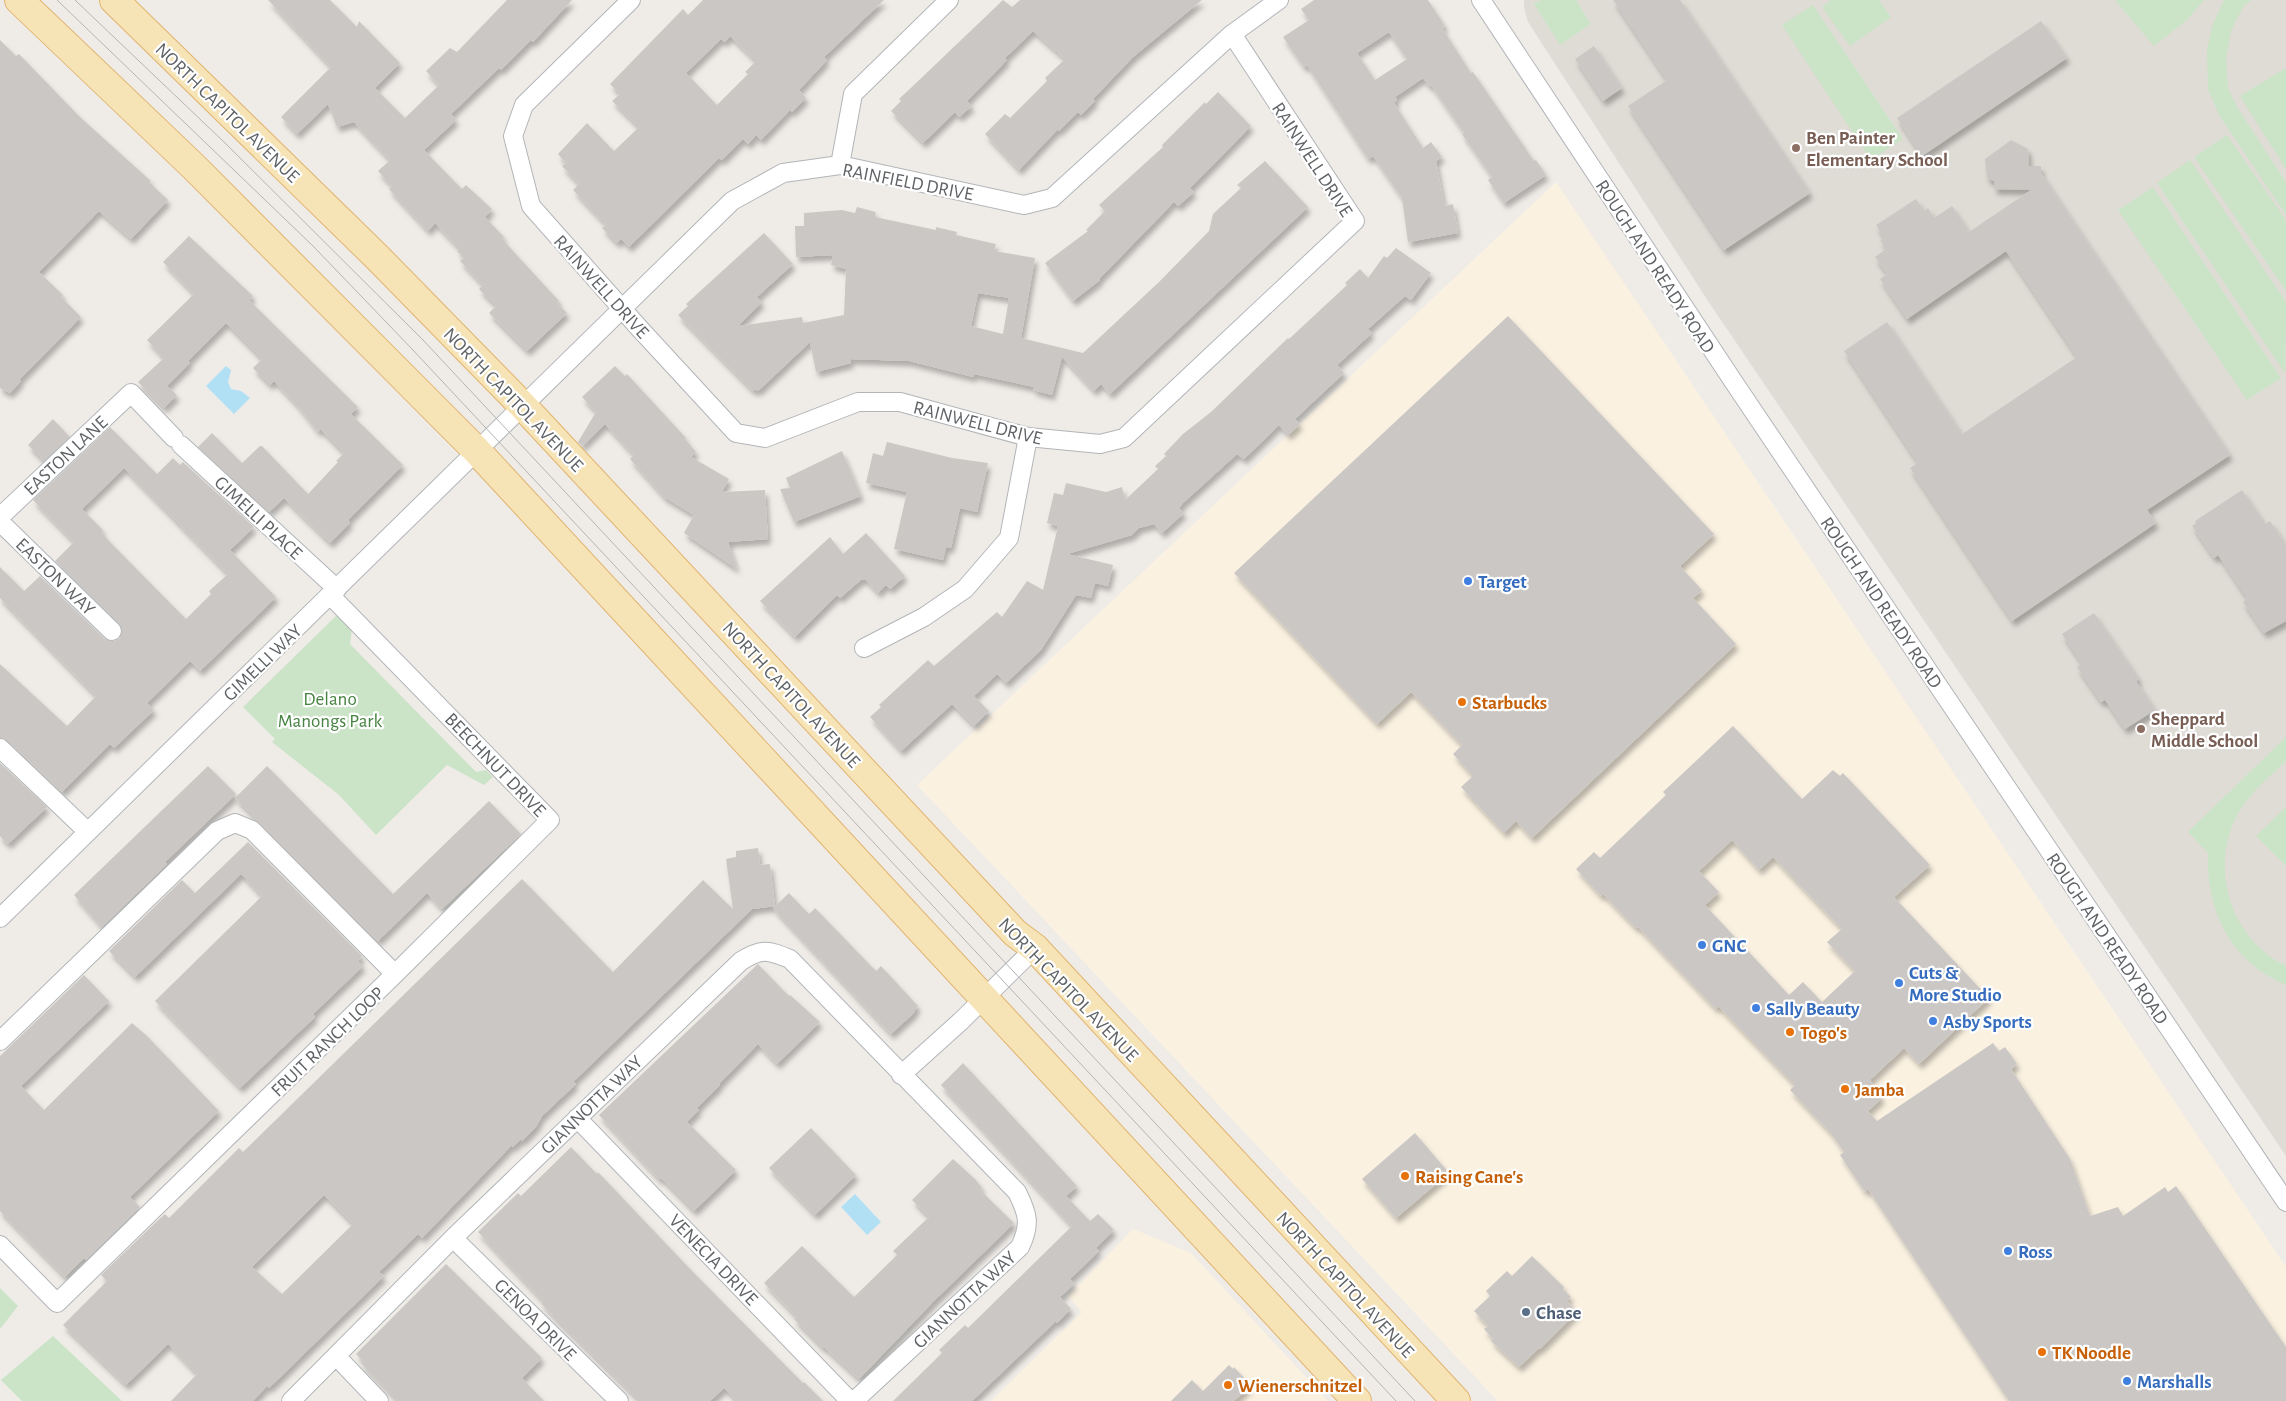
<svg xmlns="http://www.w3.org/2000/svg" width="2286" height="1401" viewBox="0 0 2286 1401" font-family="'Alegreya Sans',sans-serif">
<defs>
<filter id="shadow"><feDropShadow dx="3" dy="5.5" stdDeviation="2.5" flood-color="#0004"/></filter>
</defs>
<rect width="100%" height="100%" fill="#efece8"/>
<path fill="#faf1e1" d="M 1556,182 L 2286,1267 L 2286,1401 L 1498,1401 L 917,785 Z
M 1133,1229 L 1191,1253 L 1328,1401 L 991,1401 L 1082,1312 L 1068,1296 Z"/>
<path fill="#dfdcd6" d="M 1524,0 L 2286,0 L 2286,1156 L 1708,301 L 1528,22 L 1524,8 Z"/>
<path fill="#cbe3c7" d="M 1541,0 L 1576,0 L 1591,24 L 1560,45 L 1534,4 Z
M 1831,0 L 1879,0 L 1891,17 L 1850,46 L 1822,7 Z
M 2115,0 L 2204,0 L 2187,20 L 2154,46 Z
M 2224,0 L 2251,0 L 2243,7 L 2231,31 L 2226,60 L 2228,88 L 2237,107 L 2286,182 L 2286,215 L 2219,115 L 2208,89 L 2207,50 L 2212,26 Z
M 1813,5 L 1903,139 L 1871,160 L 1782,25 Z
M 2286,68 L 2286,169 L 2240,96 Z
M 2227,135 L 2286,220 L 2286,291 L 2194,157 Z
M 2190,160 L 2286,302 L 2285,373 L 2157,183 Z
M 2153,187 L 2281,378 L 2247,400 L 2118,210 Z
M 338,614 L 352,629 L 350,644 L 476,772 L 486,770 L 493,777 L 484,785 L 447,765 L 376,835 L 339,795 L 272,742 L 275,739 L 243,707 Z
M 2286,737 L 2286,761 C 2267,779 2245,797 2234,822 C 2210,875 2234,941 2286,966 L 2286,985 C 2230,961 2206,911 2208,853 L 2188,832 Z
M 2286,807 L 2286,866 L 2256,836 Z
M 0,1288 L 18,1306 L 0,1329 Z
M 53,1336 L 122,1401 L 22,1401 L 1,1380 Z"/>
<path fill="#b1e0f5" d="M 226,366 L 231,370 L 228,382 L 231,389 L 241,391 L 250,398 L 234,414 L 206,386 Z
M 855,1194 L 881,1222 L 867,1235 L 841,1207 Z"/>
<path fill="#cbc7c4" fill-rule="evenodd" filter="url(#shadow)" d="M 268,0 L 330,0 L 357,27 L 359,21 L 400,63 L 375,88 L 405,118 L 439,85 L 426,71 L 450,48 L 457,52 L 507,0 L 572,0 L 533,42 L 531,40 L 501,70 L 499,68 L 451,114 L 456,120 L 424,150 L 462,189 L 466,185 L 492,209 L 485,217 L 504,237 L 502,239 L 559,301 L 557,303 L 567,313 L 527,351 L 489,313 L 496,306 L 479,289 L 483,285 L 460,261 L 464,258 L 457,251 L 460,249 L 435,223 L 428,231 L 389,189 L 392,186 L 378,171 L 390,160 L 354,122 L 337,127 L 328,104 L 297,134 L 281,117 L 331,67 Z
M 703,0 L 884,0 L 824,57 L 827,60 L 799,90 L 806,98 L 792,112 L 790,110 L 761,140 L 756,135 L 748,144 L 743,139 L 722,160 L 719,158 L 629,247 L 621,239 L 617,243 L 602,228 L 606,225 L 573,190 L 579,184 L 562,166 L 566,163 L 558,154 L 587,123 L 614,151 L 639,127 L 612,101 L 620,94 L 610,84 L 683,9 L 688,15 ZM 730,36 L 756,61 L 745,72 L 748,74 L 717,105 L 686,73 L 721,39 L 725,42 Z
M 1003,0 L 1012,7 L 1020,0 L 1202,0 L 1133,57 L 1093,99 L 1095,101 L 1081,115 L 1078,112 L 1059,131 L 1058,129 L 1019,170 L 985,134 L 1005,114 L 1010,118 L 1047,81 L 1045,78 L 1065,59 L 1033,31 L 1005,58 L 1007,60 L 967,101 L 972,106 L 959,117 L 955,112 L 923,143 L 891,111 L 901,101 L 899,99 L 915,84 Z
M 1314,0 L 1428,0 L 1445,26 L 1442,28 L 1471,73 L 1473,72 L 1534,161 L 1536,160 L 1546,175 L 1504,203 L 1488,180 L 1492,177 L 1462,134 L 1464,133 L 1431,85 L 1429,86 L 1423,78 L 1395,97 L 1397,100 L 1394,103 L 1423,148 L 1431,142 L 1442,157 L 1436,161 L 1443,199 L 1445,206 L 1453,204 L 1458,233 L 1408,242 L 1402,198 L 1373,156 L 1368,159 L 1307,65 L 1304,67 L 1283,37 L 1309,20 L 1301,9 ZM 1389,32 L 1407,59 L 1375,80 L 1357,53 Z
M 1613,0 L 1680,0 L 1810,193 L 1724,250 L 1628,106 L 1667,80 Z
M 2041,21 L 2067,58 L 1922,156 L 1897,118 Z
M 0,40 L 16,56 L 19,54 L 80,117 L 151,181 L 149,182 L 168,200 L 131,239 L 99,211 L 39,272 L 63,295 L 61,297 L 81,317 L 19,380 L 21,381 L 10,393 L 0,388 Z
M 1594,46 L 1622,88 L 1603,101 L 1575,59 Z
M 1218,92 L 1251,126 L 1190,188 L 1194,192 L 1178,206 L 1174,202 L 1099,279 L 1100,280 L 1073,301 L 1045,263 L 1088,231 L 1086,230 L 1105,211 L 1099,205 L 1163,147 L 1162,145 L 1205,102 L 1206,104 Z
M 2011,140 L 2028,149 L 2029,166 L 2041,166 L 2041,173 L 2230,455 L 2147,510 L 2156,523 L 2012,621 L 1910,468 L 1918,463 L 1844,351 L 1887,322 L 1962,434 L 2077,357 L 2006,251 L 1907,319 L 1880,279 L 1887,274 L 1875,257 L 1886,249 L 1880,240 L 1884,238 L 1876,225 L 1916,199 L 1924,211 L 1928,208 L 1934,218 L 1952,206 L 1969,232 L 2031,190 L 1994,189 L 1994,181 L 1987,178 L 1985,159 Z
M 1265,161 L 1308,207 L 1110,394 L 1101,384 L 1094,391 L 1062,357 L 1052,395 L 1033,390 L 1034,387 L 974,374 L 973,377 L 909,361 L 850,359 L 851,363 L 816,372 L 810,342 L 758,391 L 755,389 L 753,391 L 678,315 L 688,306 L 686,304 L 764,233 L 793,264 L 757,297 L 762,302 L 738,326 L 802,317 L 803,323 L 844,315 L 846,269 L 831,265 L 833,255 L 796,257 L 795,226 L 804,226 L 804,213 L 842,210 L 855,213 L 857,207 L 876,212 L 875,217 L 936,230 L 936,227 L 957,232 L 956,235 L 996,244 L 994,251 L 1035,258 L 1021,338 L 1083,353 L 1159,282 L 1209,231 L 1213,214 L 1241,188 L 1237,185 ZM 978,293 L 1009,298 L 1003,334 L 971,326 Z
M 189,236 L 253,296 L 249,300 L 358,407 L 351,414 L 403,465 L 348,520 L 350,523 L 330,543 L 284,498 L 269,512 L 198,447 L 212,433 L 242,463 L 260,446 L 262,446 L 308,494 L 338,462 L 336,461 L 344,453 L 320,429 L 318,432 L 297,405 L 274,381 L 270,385 L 253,368 L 262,359 L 226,323 L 188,361 L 190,363 L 167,386 L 177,395 L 164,408 L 138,382 L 164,358 L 147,340 L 194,294 L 163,262 Z
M 1396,248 L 1431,273 L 1411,300 L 1405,296 L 1368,329 L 1372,333 L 1337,365 L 1344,373 L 1295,419 L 1300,424 L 1288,435 L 1279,425 L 1244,459 L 1237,454 L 1183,503 L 1179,508 L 1184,513 L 1162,533 L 1154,524 L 1139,528 L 1132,535 L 1067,554 L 1113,565 L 1108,586 L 1095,583 L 1091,598 L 1076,595 L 1041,650 L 1006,683 L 997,674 L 974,696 L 989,711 L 974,726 L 952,704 L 901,751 L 870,717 L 881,707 L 879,705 L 928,660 L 934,666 L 997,612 L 1002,617 L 1027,581 L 1043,590 L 1058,526 L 1047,523 L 1054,493 L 1063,495 L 1066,483 L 1106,492 L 1122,487 L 1125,500 L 1158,469 L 1155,466 L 1166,456 L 1164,454 L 1183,434 L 1211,412 L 1288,338 L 1289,339 L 1347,285 L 1345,283 L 1360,269 L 1368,278 L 1384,256 L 1387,258 Z
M 1508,316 L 1714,534 L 1680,566 L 1702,590 L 1693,598 L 1736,644 L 1532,838 L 1516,821 L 1504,833 L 1461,787 L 1473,776 L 1453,754 L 1462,745 L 1411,692 L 1377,724 L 1234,573 Z
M 615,366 L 625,376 L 627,374 L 686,438 L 685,439 L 696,452 L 691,457 L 729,479 L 722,492 L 765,490 L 768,539 L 728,542 L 737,569 L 684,533 L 694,515 L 664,497 L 630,459 L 634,455 L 605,424 L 582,446 L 578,442 L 596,412 L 582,397 Z
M 53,419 L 70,437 L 44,461 L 28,445 Z
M 110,427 L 157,474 L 173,458 L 180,465 L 183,462 L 254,527 L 230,550 L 276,597 L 200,671 L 190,661 L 147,703 L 154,710 L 114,748 L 110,744 L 62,792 L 7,740 L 0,738 L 0,664 L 67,726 L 96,696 L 0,598 L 0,567 L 24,591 L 40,576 L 105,639 L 114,641 L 120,638 L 122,629 L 119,623 L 55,561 L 74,542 L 33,500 ZM 124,468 L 228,574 L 209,591 L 211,594 L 186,619 L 110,542 L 101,532 L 103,530 L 82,509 Z
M 887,442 L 952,458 L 988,463 L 977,512 L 960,508 L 951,548 L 946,547 L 943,560 L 894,549 L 907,492 L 866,483 L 873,453 L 883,456 Z
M 842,451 L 861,496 L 794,522 L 780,489 L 790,488 L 786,478 Z
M 2242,490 L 2265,524 L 2270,521 L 2286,545 L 2286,621 L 2264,633 L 2243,602 L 2247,598 L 2218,555 L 2214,558 L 2192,526 L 2196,523 L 2195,521 Z
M 866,533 L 905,576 L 890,589 L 886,585 L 878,593 L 865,579 L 863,580 L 862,579 L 840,598 L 837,595 L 795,637 L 760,601 L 830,537 L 843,554 Z
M 2094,613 L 2139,679 L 2136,681 L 2155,710 L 2125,729 L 2105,700 L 2101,702 L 2077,667 L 2082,664 L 2062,634 Z
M 1733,726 L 1802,799 L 1833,770 L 1840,776 L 1843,773 L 1930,865 L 1894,897 L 1989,998 L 1919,1064 L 1904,1048 L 1870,1080 L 1882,1098 L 1868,1111 L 1877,1121 L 1993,1043 L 1999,1051 L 2005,1047 L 2017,1064 L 2011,1069 L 2070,1159 L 2090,1216 L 2118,1207 L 2123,1216 L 2165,1187 L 2168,1192 L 2176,1186 L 2286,1347 L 2286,1401 L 2009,1401 L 1868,1189 L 1865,1192 L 1840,1155 L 1844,1152 L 1830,1132 L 1790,1090 L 1795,1085 L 1718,1006 L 1716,1009 L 1638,927 L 1636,928 L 1603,894 L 1601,896 L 1576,869 L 1594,852 L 1600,858 L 1666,795 L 1663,792 ZM 1732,840 L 1759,870 L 1773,857 L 1842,929 L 1827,942 L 1855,971 L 1822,1002 L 1803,982 L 1789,995 L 1705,905 L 1719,892 L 1699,871 Z
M 0,763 L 47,807 L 8,844 L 0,836 Z
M 208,766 L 236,794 L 165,862 L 167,864 L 102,927 L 74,895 Z
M 267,766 L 393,894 L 489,801 L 521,834 L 442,909 L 427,893 L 378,941 L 235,798 Z
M 248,842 L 362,956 L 358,961 L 363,966 L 313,1014 L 315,1017 L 240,1088 L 155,1001 L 262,896 L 241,874 L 135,977 L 109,951 L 182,880 L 195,893 Z
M 758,848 L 760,865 L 770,864 L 775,906 L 789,893 L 809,914 L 815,908 L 876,971 L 881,966 L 918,1006 L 914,1011 L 915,1012 L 891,1034 L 773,908 L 775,906 L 752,909 L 573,1082 L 576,1084 L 542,1116 L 536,1127 L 522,1141 L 521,1139 L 513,1147 L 512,1145 L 422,1238 L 418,1234 L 379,1272 L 384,1276 L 269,1388 L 267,1386 L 253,1401 L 171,1401 L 197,1374 L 168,1344 L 126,1385 L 63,1325 L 107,1281 L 101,1275 L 155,1223 L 165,1214 L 169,1218 L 239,1148 L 243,1152 L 522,879 L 613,972 L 703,880 L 733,909 L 726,859 L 736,857 L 736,851 ZM 324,1195 L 353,1224 L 282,1294 L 252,1267 Z
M 758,964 L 789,996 L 790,995 L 820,1022 L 777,1064 L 758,1044 L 719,1084 L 720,1085 L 697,1108 L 699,1110 L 687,1122 L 736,1170 L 694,1211 L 661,1178 L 659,1179 L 599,1115 Z
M 84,975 L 109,1001 L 21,1086 L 44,1110 L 132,1023 L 147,1036 L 219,1111 L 130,1197 L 140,1207 L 86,1260 L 84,1258 L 65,1277 L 0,1211 L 0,1056 Z
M 963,1063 L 1077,1186 L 1066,1196 L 1090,1221 L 1098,1214 L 1114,1230 L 1096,1248 L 1099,1251 L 1070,1279 L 1074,1284 L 1060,1297 L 1071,1309 L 1057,1323 L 1056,1321 L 972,1401 L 893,1401 L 942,1353 L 939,1350 L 965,1325 L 968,1328 L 1072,1226 L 941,1085 Z
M 811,1128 L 856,1175 L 815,1215 L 769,1168 Z
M 1415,1133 L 1449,1173 L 1396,1218 L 1362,1179 Z
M 571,1147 L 597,1174 L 598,1172 L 692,1271 L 803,1383 L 804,1382 L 823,1401 L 737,1401 L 724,1388 L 710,1401 L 640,1401 L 559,1322 L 541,1303 L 543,1301 L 478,1232 L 518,1193 L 521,1196 Z
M 953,1159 L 976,1180 L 982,1188 L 980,1190 L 1014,1223 L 934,1301 L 859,1379 L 824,1347 L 823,1348 L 794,1319 L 797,1317 L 764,1283 L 802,1246 L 854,1297 L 897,1255 L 893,1251 L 929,1217 L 912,1200 Z
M 1532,1256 L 1564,1287 L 1563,1289 L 1571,1297 L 1567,1301 L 1577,1312 L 1540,1349 L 1539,1348 L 1519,1367 L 1491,1341 L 1493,1339 L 1484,1329 L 1488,1326 L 1474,1311 L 1490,1296 L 1486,1291 L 1507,1271 L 1512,1276 Z
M 446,1264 L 542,1358 L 522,1378 L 544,1401 L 398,1401 L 361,1363 L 363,1361 L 356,1354 Z
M 1229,1365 L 1233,1369 L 1234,1367 L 1247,1381 L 1245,1383 L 1249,1387 L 1234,1401 L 1171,1401 L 1192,1380 L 1203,1391 Z"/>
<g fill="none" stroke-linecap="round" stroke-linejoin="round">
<defs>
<path id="minor" d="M 631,0 L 524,105 L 513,136 L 531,206 L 640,329 L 736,433 L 765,438 L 858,402 L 900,402 L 1028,437 L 1100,444 L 1124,438 L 1355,221 L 1232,34
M 1481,0 L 1733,381 L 2286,1202
M 840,165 L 853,94 L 949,0
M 181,445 L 337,589
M 0,517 L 131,393 L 174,438
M 0,522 L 112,631
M 864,648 L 924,617 L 965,589 L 1009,538 L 1028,437
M 0,748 L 88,832
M 0,918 L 732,201 L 783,173 L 840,165 L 1024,205 L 1052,198 L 1232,34 L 1279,0
M 0,1041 L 217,831 L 235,823 L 252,830 L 395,974
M 901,1075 L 961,1021 L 1035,948
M 577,1118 L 850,1401
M 453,1238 L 619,1401
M 0,1245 L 57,1303 L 395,974 L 550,820 L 330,595
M 336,1356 L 379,1401
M 291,1401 L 453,1238 L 741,961 C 762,948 768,950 790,959 L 1017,1192 C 1028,1214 1031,1224 1020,1247 L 854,1401"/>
<path id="primary" d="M 19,0 L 194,167 L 476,450 L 1357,1401
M 114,0 L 377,257 L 522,405 L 1015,933 L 1035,948 L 1456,1401"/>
</defs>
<use href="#minor" stroke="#b2b5b8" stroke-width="20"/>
<use href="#primary" stroke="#e1b36e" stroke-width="30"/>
<use href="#minor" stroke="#fff" stroke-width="18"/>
<use href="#primary" stroke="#f6e4b6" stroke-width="28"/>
<path stroke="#b3b4b4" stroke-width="1" d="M 57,0 L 313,246 L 412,349 L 1396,1401
M 75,0 L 224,142 L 423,340 L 1415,1401"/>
</g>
<g fill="#8d6e63" stroke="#fff" stroke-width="2">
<circle cx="1796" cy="148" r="5"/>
<circle cx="2141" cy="729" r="5"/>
</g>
<g fill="#3f7fe0" stroke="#fff" stroke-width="2">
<circle cx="1468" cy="581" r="5"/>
<circle cx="1702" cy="945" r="5"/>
<circle cx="1899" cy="983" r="5"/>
<circle cx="1756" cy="1008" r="5"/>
<circle cx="1933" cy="1021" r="5"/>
<circle cx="2008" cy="1251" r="5"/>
<circle cx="2127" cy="1381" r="5"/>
</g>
<g fill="#e8710a" stroke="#fff" stroke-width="2">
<circle cx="1462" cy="702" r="5"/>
<circle cx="1790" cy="1032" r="5"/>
<circle cx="1845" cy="1089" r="5"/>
<circle cx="1405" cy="1176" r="5"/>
<circle cx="2042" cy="1352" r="5"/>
<circle cx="1228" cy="1385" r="5"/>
</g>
<circle fill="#5c6f8a" stroke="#fff" stroke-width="2" cx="1526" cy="1312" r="5"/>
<g text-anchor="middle" stroke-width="4.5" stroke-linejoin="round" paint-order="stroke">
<g font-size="19" fill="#5f6366" stroke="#fff">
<text transform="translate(228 112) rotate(44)" y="7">NORTH CAPITOL AVENUE</text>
<text transform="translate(1313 159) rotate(57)" y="7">RAINWELL DRIVE</text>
<text transform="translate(908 181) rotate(11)" y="7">RAINFIELD DRIVE</text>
<text transform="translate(1656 266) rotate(57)" y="7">ROUGH AND READY ROAD</text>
<text transform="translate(602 286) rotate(48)" y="7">RAINWELL DRIVE</text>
<text transform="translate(514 399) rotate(46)" y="7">NORTH CAPITOL AVENUE</text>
<text transform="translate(978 422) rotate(14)" y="7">RAINWELL DRIVE</text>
<text transform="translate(65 455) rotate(-43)" y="7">EASTON LANE</text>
<text transform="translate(259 517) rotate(43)" y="7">GIMELLI PLACE</text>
<text transform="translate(56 576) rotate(44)" y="7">EASTON WAY</text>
<text transform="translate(1882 602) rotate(56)" y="7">ROUGH AND READY ROAD</text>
<text transform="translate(262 662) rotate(-44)" y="7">GIMELLI WAY</text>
<text transform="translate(792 694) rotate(47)" y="7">NORTH CAPITOL AVENUE</text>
<text transform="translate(496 764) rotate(46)" y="7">BEECHNUT DRIVE</text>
<text transform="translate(2108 938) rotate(56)" y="7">ROUGH AND READY ROAD</text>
<text transform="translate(1069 989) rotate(46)" y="7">NORTH CAPITOL AVENUE</text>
<text transform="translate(327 1041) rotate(-44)" y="7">FRUIT RANCH LOOP</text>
<text transform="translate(591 1104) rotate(-44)" y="7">GIANNOTTA WAY</text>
<text transform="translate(714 1259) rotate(46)" y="7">VENECIA DRIVE</text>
<text transform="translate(1346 1284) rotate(47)" y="7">NORTH CAPITOL AVENUE</text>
<text transform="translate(964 1299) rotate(-43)" y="7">GIANNOTTA WAY</text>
<text transform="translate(536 1319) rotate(45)" y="7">GENOA DRIVE</text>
</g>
<g font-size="19" font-weight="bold" fill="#785e54" stroke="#fff" text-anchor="start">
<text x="1806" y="144">Ben Painter<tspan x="1806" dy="22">Elementary School</tspan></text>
<text x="2151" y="725">Sheppard<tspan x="2151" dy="22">Middle School</tspan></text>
</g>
<g font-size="19" font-weight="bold" fill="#366cbe" stroke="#fff" text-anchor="start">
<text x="1478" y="588">Target</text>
<text x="1712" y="952">GNC</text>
<text x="1909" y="979">Cuts &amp;<tspan x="1909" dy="22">More Studio</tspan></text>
<text x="1766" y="1015">Sally Beauty</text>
<text x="1943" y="1028">Asby Sports</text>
<text x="2018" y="1258">Ross</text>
<text x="2137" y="1388">Marshalls</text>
</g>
<g font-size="19" fill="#468341" stroke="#fff">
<text x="330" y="705">Delano<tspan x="330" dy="22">Manongs Park</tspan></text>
</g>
<g font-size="19" font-weight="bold" fill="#c56008" stroke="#fff" text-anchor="start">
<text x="1472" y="709">Starbucks</text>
<text x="1800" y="1039">Togo's</text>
<text x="1855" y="1096">Jamba</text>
<text x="1415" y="1183">Raising Cane's</text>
<text x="2052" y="1359">TK Noodle</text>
<text x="1238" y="1392">Wienerschnitzel</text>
</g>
<g font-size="19" font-weight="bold" fill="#4e5e75" stroke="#fff" text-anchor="start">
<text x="1536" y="1319">Chase</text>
</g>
</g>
</svg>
